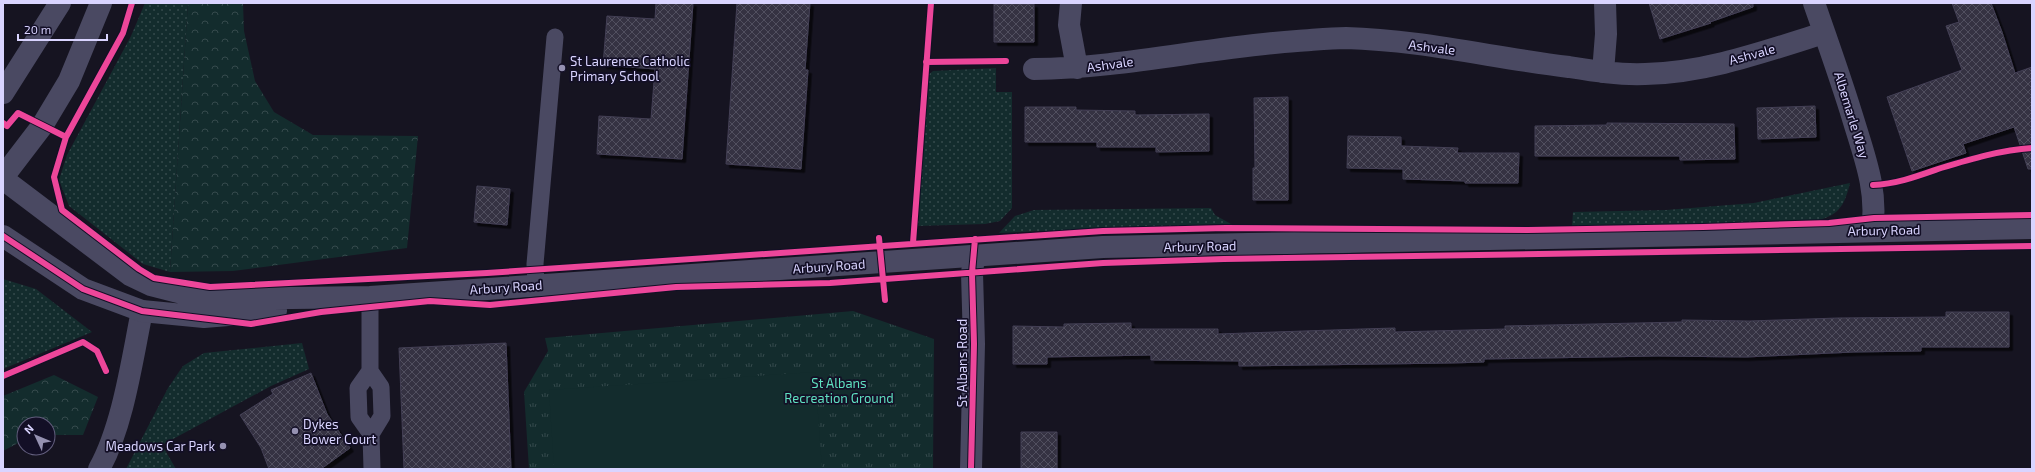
<svg xmlns="http://www.w3.org/2000/svg" width="2035" height="472" viewBox="0 0 2035 472" font-family="'Exo 2',sans-serif">
<defs>
<pattern id="grass-dots" width="8" height="8" patternUnits="userSpaceOnUse"><rect width="8" height="8" fill="#132c2d"/><path d="M2 2h.1M6 6h.1" fill="none" stroke="#354a4c" stroke-width="1.8" stroke-linecap="round"/></pattern>
<pattern id="forest-crowns" width="20" height="18" patternUnits="userSpaceOnUse"><rect width="20" height="18" fill="#132c2d"/><path d="M2 6a3 3 0 1 1 6 0M12 15a3 3 0 1 1 6 0" fill="none" stroke="#354a4c"/></pattern>
<pattern id="park-tufts" width="24" height="20" patternUnits="userSpaceOnUse"><rect width="24" height="20" fill="#132c2d"/><path d="M3 7l-1-3M5 7V3M7 7l1-3M15 17l-1-3M17 17v-4M19 17l1-3" fill="none" stroke="#354a4c"/></pattern>
<pattern id="building-cross-hatch" width="8" height="8" patternUnits="userSpaceOnUse"><rect width="8" height="8" fill="#343243"/><path d="M0 0l8 8M0 8l8-8" fill="none" stroke="#514f5f"/></pattern>
<filter id="shadow"><feDropShadow dx="3.5" dy="3.5" stdDeviation="0" flood-color="#0009"/></filter>
</defs>
<rect width="100%" height="100%" fill="#161421"/>
<path fill="url(#grass-dots)" d="M 145,3 L 188,3 L 170,272 L 143,264 L 69,206 L 59,180 L 67,155 L 131,36 Z
M 996,68 L 996,92 L 1012,92 L 1012,208 L 1000,221 L 985,224 L 917,226 L 928,75 L 933,71 Z
M 1850,183 C 1843,212 1836,216 1808,223 L 1572,226 L 1573,212 L 1666,210 L 1754,203 Z
M 1211,208 L 1215,215 L 1231,224 L 999,233 L 1015,216 L 1034,210 Z
M 3,279 L 36,289 L 92,332 L 3,369 Z
M 302,343 L 309,369 L 271,386 L 162,445 L 176,469 L 126,469 L 168,388 L 183,366 L 204,353 Z"/>
<path fill="url(#forest-crowns)" d="M 188,3 L 243,3 L 244,31 L 255,81 L 274,112 L 313,135 L 418,136 L 407,248 L 233,271 L 170,272 Z
M 54,375 L 98,397 L 83,435 L 48,435 L 48,424 L 24,424 L 24,440 L 3,451 L 3,396 Z"/>
<path fill="url(#park-tufts)" d="M 853,311 L 934,339 L 933,469 L 529,469 L 524,392 L 548,351 L 545,338 Z"/>
<path fill="#132c2d" d="M 815,372 L 822,469 L 554,469 L 549,390 Z"/>
<path fill="url(#building-cross-hatch)" stroke="#433f54" filter="url(#shadow)" d="M 656,3 L 693,3 L 682,159 L 597,154 L 599,116 L 651,119 L 655,69 L 603,65 L 607,16 L 655,19 Z
M 737,3 L 810,3 L 805,70 L 808,70 L 801,169 L 726,164 Z
M 1649,3 L 1753,3 L 1753,7 L 1710,22 L 1711,23 L 1660,39 Z
M 1952,3 L 1991,3 L 2002,32 L 2015,73 L 2032,67 L 2032,169 L 2028,169 L 2014,127 L 1963,144 L 1966,153 L 1912,171 L 1887,97 L 1962,70 L 1946,26 L 1959,22 Z
M 994,4 L 1034,4 L 1034,42 L 994,42 Z
M 1288,97 L 1288,200 L 1253,200 L 1253,168 L 1255,168 L 1254,98 Z
M 1815,106 L 1816,137 L 1758,139 L 1757,108 Z
M 1025,107 L 1076,107 L 1076,110 L 1135,111 L 1135,115 L 1209,114 L 1209,151 L 1156,152 L 1156,147 L 1097,147 L 1097,142 L 1025,142 Z
M 1607,123 L 1734,124 L 1735,159 L 1680,160 L 1680,156 L 1535,156 L 1535,126 L 1607,125 Z
M 1348,136 L 1401,137 L 1401,146 L 1458,148 L 1457,153 L 1519,153 L 1518,183 L 1465,183 L 1465,181 L 1403,179 L 1403,169 L 1347,168 Z
M 477,186 L 510,189 L 507,225 L 474,222 Z
M 1946,312 L 2009,312 L 2009,347 L 1921,347 L 1921,351 L 1854,352 L 1746,357 L 1658,356 L 1484,359 L 1484,362 L 1451,363 L 1239,366 L 1239,361 L 1151,360 L 1151,355 L 1047,357 L 1047,364 L 1013,364 L 1013,326 L 1064,327 L 1064,324 L 1131,323 L 1131,329 L 1218,329 L 1218,334 L 1361,329 L 1395,328 L 1395,332 L 1505,329 L 1505,326 L 1682,322 L 1682,320 L 1749,321 L 1838,318 L 1946,317 Z
M 506,343 L 511,469 L 404,469 L 399,348 Z
M 311,373 L 327,414 L 350,448 L 321,469 L 269,469 L 261,448 L 240,415 L 273,394 L 271,390 Z
M 1021,432 L 1057,432 L 1057,469 L 1021,469 Z"/>
<g fill="none" stroke-linecap="round" stroke-linejoin="round">
<path stroke="#4a4962" stroke-width="17" d="M 536,285 L 535,264 L 555,37
M 370,297 L 370,371 L 358,388 L 359,417 L 371,434
M 370,371 L 381,387 L 382,416 L 371,434 L 372,469"/>
<path stroke="#4a4962" stroke-width="22" d="M 1071,3 L 1069,25 L 1077,68
M 1814,3 C 1828,43 1842,82 1854,122 C 1865,158 1878,192 1872,230
M 1034,69 C 1122,68 1209,47 1297,41 C 1313,40 1330,38 1346,38 C 1421,40 1494,58 1569,67 C 1594,71 1619,75 1645,74 C 1706,73 1766,51 1824,33
M 1603,72 L 1606,34 L 1605,3
M 99,469 C 123,426 132,360 142,311
M 971,469 L 974,344 L 972,273 L 974,257"/>
<path stroke="#4a4962" stroke-width="22" d="M 3,93 L 60,3
M 3,177 L 42,126 L 69,81 L 101,3
M 3,179 L 130,275 L 151,285 L 206,299 L 370,297 L 1103,247 L 2032,228
M 3,236 L 83,289 L 142,311 L 204,317 L 276,311"/>
<defs>
<path id="cycleway" d="M 132,3 L 123,33 L 66,137 L 54,177 L 62,210 L 139,269 L 154,278 L 210,287 L 487,273 L 1103,231 L 1226,228 L 1528,230 L 1703,227 L 1829,223 L 1874,218 L 2032,215
M 926,62 L 1006,61
M 3,123 L 7,126 L 18,113 L 66,137
M 1873,185 C 1897,184 1918,176 1941,168 C 1971,159 2001,150 2032,148
M 3,236 L 83,289 L 142,311 L 251,324 L 321,312 L 430,301 L 490,305 L 676,287 L 830,283 L 1103,263 L 1224,259 L 2032,246
M 879,238 L 885,300
M 913,243 L 931,3
M 3,376 L 83,342 L 97,351 L 106,371
M 971,469 L 974,344 L 972,273 L 975,239"/>
</defs>
<use href="#cycleway" stroke="#130f26" stroke-width="8"/>
<use href="#cycleway" stroke="#ed469a" stroke-width="6"/>
</g>
<g fill="#9591b1" stroke="#130f26" stroke-width="1.5">
<circle cx="562" cy="68" r="4"/>
<circle cx="295" cy="431" r="4"/>
<circle cx="223" cy="446" r="4"/>
</g>
<g text-anchor="middle" stroke-width="3.5" stroke-linejoin="round" paint-order="stroke">
<g font-size="13" fill="#d9d4ff" stroke="#130f26">
<text transform="translate(1432 47) rotate(7)" y="5">Ashvale</text>
<text transform="translate(1752 54) rotate(-15)" y="5">Ashvale</text>
<text transform="translate(1110 64) rotate(-8)" y="5">Ashvale</text>
<text transform="translate(1852 115) rotate(73)" y="5">Albemarle Way</text>
<text transform="translate(1884 230) rotate(-1)" y="5">Arbury Road</text>
<text transform="translate(1200 246) rotate(-1)" y="5">Arbury Road</text>
<text transform="translate(829 266) rotate(-4)" y="5">Arbury Road</text>
<text transform="translate(506 287) rotate(-4)" y="5">Arbury Road</text>
<text transform="translate(962 363) rotate(-90)" y="5">St Albans Road</text>
</g>
<g font-size="13" fill="#d9d4ff" stroke="#130f26" text-anchor="start">
<text x="570" y="66">St Laurence Catholic<tspan x="570" dy="15">Primary School</tspan></text>
<text x="303" y="429">Dykes<tspan x="303" dy="15">Bower Court</tspan></text>
<text x="215" y="451" text-anchor="end">Meadows Car Park</text>
</g>
<g font-size="13" fill="#5fe0c0" stroke="#130f26">
<text x="839" y="388">St Albans<tspan x="839" dy="15">Recreation Ground</tspan></text>
</g>
</g>
<rect width="2035" height="472" fill="none" stroke="#d9d4ff" stroke-width="8"/>
<g transform="translate(36 436) rotate(314)"><circle r="19" fill="#130f26" stroke="#625e7d"/>
<path d="M0-3L7 15L0 10L-7 15Z" fill="#9591b1"/>
<text y="-6" font-size="11" font-weight="bold" text-anchor="middle" fill="#d9d4ff">N</text>
</g>
<path d="M18 34v6h89v-6" fill="none" stroke="#d9d4ff" stroke-width="2"/>
<text x="24" y="34" font-size="12" fill="#d9d4ff" stroke="#130f26" stroke-width="3" paint-order="stroke">20 m</text>
</svg>
